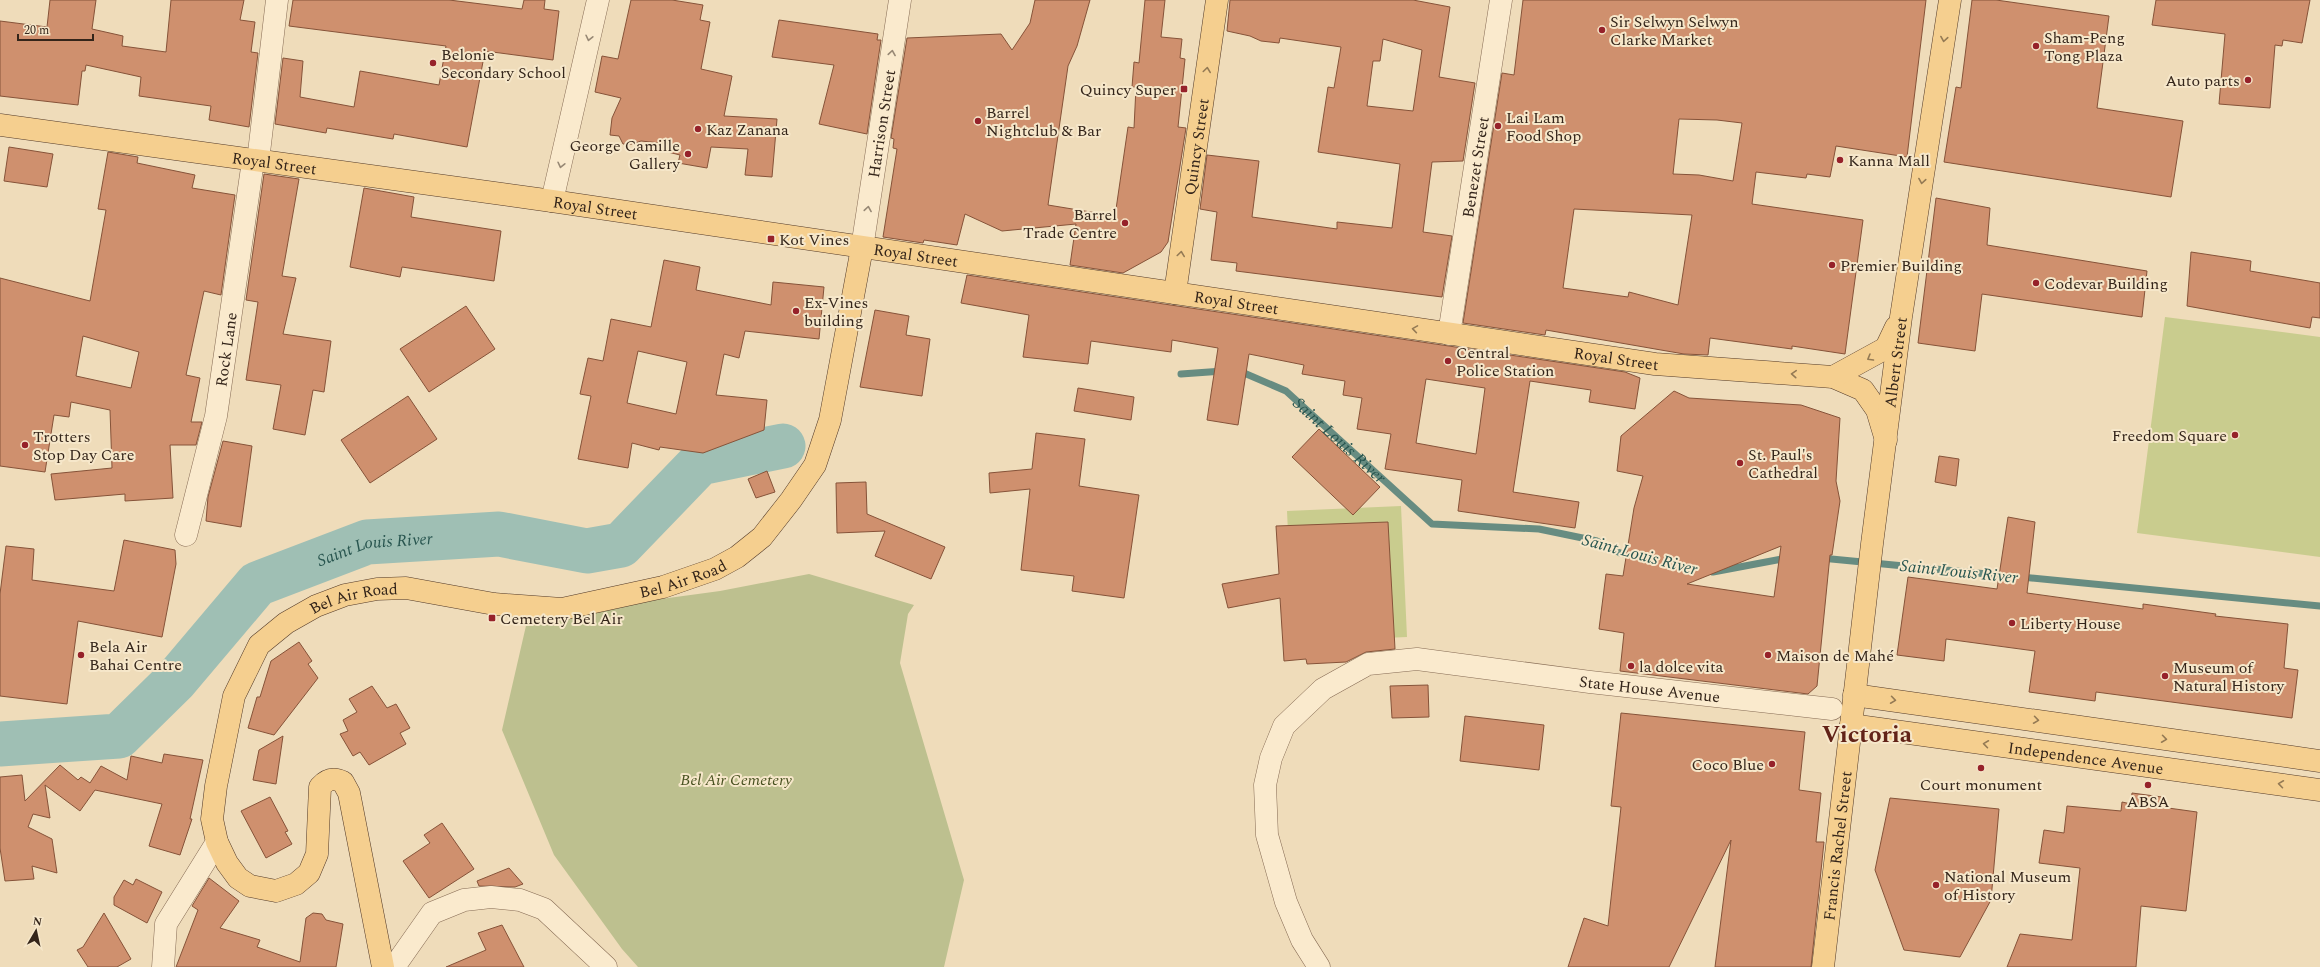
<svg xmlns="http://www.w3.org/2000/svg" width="2320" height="967" viewBox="0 0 2320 967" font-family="Spectral,serif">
<rect width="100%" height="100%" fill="#efdcba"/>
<path fill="#c9cc8e" d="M 2165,317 L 2320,337 L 2320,557 L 2137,533 Z
M 1401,506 L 1407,637 L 1293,642 L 1287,511 Z"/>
<path fill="#bdc08f" d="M 809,574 L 914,605 L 908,614 L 900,663 L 964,880 L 944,967 L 638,967 L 622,949 L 554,855 L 502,730 L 528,617 L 720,591 Z"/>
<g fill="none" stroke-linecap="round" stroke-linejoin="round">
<g stroke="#678c81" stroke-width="7">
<path id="s1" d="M 1237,370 L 1286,391 L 1432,524 L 1539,529 L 1597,541 L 1620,553 L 1634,556"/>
<path d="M 1181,374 L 1223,371"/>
<path d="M 1821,558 L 2008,576"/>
<path d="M 1713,572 L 1787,558"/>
<path d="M 2021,577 L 2320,606"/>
</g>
<path stroke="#9fbfb4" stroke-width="45" id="s2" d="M 0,744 L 119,736 L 175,681 L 257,584 L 367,542 L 499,534 L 587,551 L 621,545 L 700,463 L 783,446"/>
</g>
<path fill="#cf906e" stroke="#865339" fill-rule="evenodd" d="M 50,0 L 96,0 L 92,29 L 123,36 L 122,46 L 166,52 L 171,0 L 244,0 L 240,20 L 255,22 L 251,52 L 258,53 L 249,127 L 209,120 L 211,106 L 139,96 L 141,77 L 86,65 L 85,71 L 82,71 L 78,105 L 0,96 L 0,21 L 47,27 Z
M 293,0 L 449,0 L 522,9 L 524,0 L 545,0 L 544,9 L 559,11 L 553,60 L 485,51 L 467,147 L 394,134 L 393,139 L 327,128 L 326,133 L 275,124 L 283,58 L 303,61 L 300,97 L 354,107 L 360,71 L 439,85 L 446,46 L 289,26 Z
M 631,0 L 672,0 L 703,5 L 700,20 L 710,22 L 701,69 L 732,76 L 724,116 L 777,119 L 772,177 L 745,175 L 748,149 L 711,147 L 707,168 L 678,163 L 680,155 L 668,152 L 670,144 L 641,141 L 633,144 L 623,144 L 619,136 L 610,135 L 612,118 L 621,98 L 595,92 L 602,56 L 618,59 Z
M 1035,0 L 1090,0 L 1077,46 L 1068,66 L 1048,205 L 1115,216 L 1128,127 L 1134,128 L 1136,87 L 1132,87 L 1134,62 L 1139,63 L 1145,0 L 1165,0 L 1161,37 L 1182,39 L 1180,58 L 1185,59 L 1178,127 L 1186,128 L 1168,242 L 1161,252 L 1123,273 L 1070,265 L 1076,224 L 1002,231 L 965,214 L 957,245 L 924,240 L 923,243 L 883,237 L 897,149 L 893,148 L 894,139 L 891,138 L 907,38 L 1001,34 L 1012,50 L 1030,23 Z
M 1230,0 L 1413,0 L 1450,7 L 1439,77 L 1475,83 L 1463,161 L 1432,162 L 1423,232 L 1452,236 L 1442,297 L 1236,271 L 1237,263 L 1211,260 L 1217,212 L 1200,209 L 1207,155 L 1259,161 L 1252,217 L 1337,229 L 1337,222 L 1392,228 L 1400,164 L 1318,152 L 1328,87 L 1334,88 L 1341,47 L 1280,38 L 1279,43 L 1261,41 L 1250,36 L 1227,31 ZM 1383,39 L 1422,50 L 1413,111 L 1367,106 L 1373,61 L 1380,61 Z
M 1523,0 L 1926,0 L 1907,157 L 1836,146 L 1830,177 L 1807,174 L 1806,178 L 1756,172 L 1752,204 L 1863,220 L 1845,354 L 1792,346 L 1792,349 L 1710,338 L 1708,355 L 1684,354 L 1546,330 L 1545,335 L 1463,323 L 1502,73 L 1514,75 ZM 1679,119 L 1717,120 L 1742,123 L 1733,181 L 1699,175 L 1673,174 ZM 1574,209 L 1692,215 L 1678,305 L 1629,292 L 1628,297 L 1563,288 Z
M 1972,0 L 1996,0 L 2109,16 L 2097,108 L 2183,121 L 2171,197 L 1944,162 L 1956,87 L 1961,88 Z
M 2156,0 L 2310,0 L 2302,43 L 2283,40 L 2282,46 L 2275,45 L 2270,108 L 2219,104 L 2225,34 L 2152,25 Z
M 779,20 L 878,34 L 877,40 L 881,40 L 867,134 L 819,124 L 834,65 L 772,57 Z
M 9,147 L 53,154 L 47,187 L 4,181 Z
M 108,152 L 138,157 L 137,163 L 195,175 L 192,188 L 235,195 L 221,295 L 204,291 L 186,375 L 200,378 L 191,422 L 202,422 L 196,445 L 170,445 L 173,498 L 125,501 L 125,494 L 55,500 L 51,474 L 112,468 L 110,410 L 71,402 L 69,417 L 54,415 L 45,472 L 0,466 L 0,278 L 90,301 L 106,210 L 98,209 ZM 83,336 L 139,352 L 131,388 L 76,376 Z
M 264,174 L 299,179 L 282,276 L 296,278 L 283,334 L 331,341 L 324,392 L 313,390 L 305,435 L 273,429 L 281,385 L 246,380 L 258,302 L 246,300 Z
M 364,188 L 414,197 L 411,217 L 501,231 L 494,281 L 402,267 L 400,277 L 350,267 Z
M 1936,198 L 1990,208 L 1987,245 L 2147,271 L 2142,317 L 1982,294 L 1975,351 L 1918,343 Z
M 2191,252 L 2251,261 L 2250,271 L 2320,283 L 2320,318 L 2312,317 L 2310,328 L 2187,306 Z
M 664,260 L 700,267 L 696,290 L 771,305 L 773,282 L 824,287 L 819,339 L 745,331 L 739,358 L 724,354 L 716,395 L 767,400 L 764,430 L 703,453 L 660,447 L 659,450 L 632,443 L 628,468 L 578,459 L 591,396 L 580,394 L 588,358 L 603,361 L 611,319 L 651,327 ZM 638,351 L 687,362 L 676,414 L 627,403 Z
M 967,275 L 1625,372 L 1640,378 L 1635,409 L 1589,402 L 1591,390 L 1530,381 L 1513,492 L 1579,502 L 1575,528 L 1458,511 L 1462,480 L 1385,469 L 1391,434 L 1357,429 L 1362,398 L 1343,395 L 1345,381 L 1302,374 L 1304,365 L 1249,354 L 1238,425 L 1207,420 L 1218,348 L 1172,340 L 1171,352 L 1091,341 L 1088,364 L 1023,357 L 1029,315 L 961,303 ZM 1426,379 L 1485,388 L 1476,454 L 1416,443 Z
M 466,306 L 495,349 L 429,392 L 400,349 Z
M 875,310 L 909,316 L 906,335 L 930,339 L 922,396 L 860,387 Z
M 1078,388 L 1134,397 L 1131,420 L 1074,411 Z
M 1674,391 L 1689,398 L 1801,405 L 1840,418 L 1836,481 L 1840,501 L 1832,555 L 1830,555 L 1817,686 L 1808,694 L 1620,671 L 1624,633 L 1599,629 L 1606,574 L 1623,576 L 1634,508 L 1643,476 L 1617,471 L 1621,436 ZM 1781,546 L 1774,597 L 1687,584 Z
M 408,396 L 437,439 L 370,483 L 341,440 Z
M 1319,429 L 1380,487 L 1353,515 L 1292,457 Z
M 1036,433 L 1085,439 L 1079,486 L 1139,495 L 1124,598 L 1072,591 L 1074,576 L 1021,570 L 1030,489 L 990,493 L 989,473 L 1032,469 Z
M 223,441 L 252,446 L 241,527 L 206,521 L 208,497 Z
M 1939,456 L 1959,459 L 1956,486 L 1935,482 Z
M 767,471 L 775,492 L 756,498 L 748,479 Z
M 866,482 L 867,514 L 945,547 L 931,579 L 875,556 L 885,531 L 837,533 L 836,483 Z
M 2008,517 L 2035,522 L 2027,593 L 2143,609 L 2143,604 L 2216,614 L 2215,616 L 2288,624 L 2284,668 L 2298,670 L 2292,718 L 2096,692 L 2095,701 L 2029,692 L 2035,651 L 1946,639 L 1944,661 L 1897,655 L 1908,577 L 1997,589 Z
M 1388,522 L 1395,649 L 1366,652 L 1346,662 L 1307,664 L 1306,659 L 1284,661 L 1280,598 L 1228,608 L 1222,584 L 1279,574 L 1276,526 Z
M 124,540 L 175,550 L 176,564 L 162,637 L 78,621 L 67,704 L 0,696 L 0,594 L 6,546 L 34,549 L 32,580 L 114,591 Z
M 299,642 L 312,661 L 308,664 L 318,678 L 274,735 L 248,728 L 257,697 L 260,697 L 271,661 Z
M 1428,685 L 1429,717 L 1392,718 L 1390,686 Z
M 372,686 L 387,708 L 396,704 L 410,728 L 400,733 L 406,744 L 369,765 L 360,752 L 353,756 L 340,734 L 348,731 L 343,720 L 357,712 L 349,699 Z
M 1621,713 L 1805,732 L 1799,790 L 1821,793 L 1816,842 L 1824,842 L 1811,967 L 1715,967 L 1731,840 L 1669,967 L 1568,967 L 1584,918 L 1608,926 L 1621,807 L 1611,806 Z
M 1465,716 L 1544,725 L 1539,770 L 1460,761 Z
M 283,736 L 276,784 L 253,780 L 259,750 Z
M 164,754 L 203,760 L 190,819 L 192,819 L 180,855 L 149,846 L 162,804 L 95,790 L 80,811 L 45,785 L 50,818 L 33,814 L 28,827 L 52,839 L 57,873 L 32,866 L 34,879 L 5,881 L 0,848 L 0,777 L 22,775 L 25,801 L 60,765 L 78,780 L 81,777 L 90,783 L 101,766 L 127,780 L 131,756 L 162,763 Z
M 2132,793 L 2162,797 L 2161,807 L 2197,812 L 2186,911 L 2141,906 L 2136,967 L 2007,967 L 2020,934 L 2072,940 L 2080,868 L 2039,863 L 2044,830 L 2064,833 L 2067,806 L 2121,811 L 2122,802 L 2131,804 Z
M 270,797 L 288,831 L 285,832 L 292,844 L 266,858 L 241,811 Z
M 1890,798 L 1999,809 L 1991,900 L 1960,957 L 1904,950 L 1875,870 Z
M 442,823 L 474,869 L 429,898 L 403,861 L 430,843 L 424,835 Z
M 509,868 L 523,884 L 515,887 L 479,886 L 477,881 Z
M 209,878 L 239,901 L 220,928 L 260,940 L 257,947 L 300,962 L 306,918 L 313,913 L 322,914 L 326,920 L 343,924 L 336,967 L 176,967 L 198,910 L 192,906 Z
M 136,879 L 162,892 L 147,923 L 114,905 L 114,897 L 124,880 L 133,885 Z
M 104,913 L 131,959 L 117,967 L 88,967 L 77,950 L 83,947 Z
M 502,925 L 524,967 L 446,967 L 486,950 L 478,933 Z"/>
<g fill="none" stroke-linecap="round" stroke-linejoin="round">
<defs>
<g id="minor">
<path d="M 258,161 L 277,0"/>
<path d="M 552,201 L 598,0"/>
<path id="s3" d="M 862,248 L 900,0"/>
<path id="s4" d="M 1449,334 L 1501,0"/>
<path id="s5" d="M 186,535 L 216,416 L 253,161"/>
<path d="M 163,967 L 166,924 L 217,842"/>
<path d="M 394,967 L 432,913 L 464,900 L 491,897 L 520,900 L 544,909 L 606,967"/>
<path id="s6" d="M 1319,967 L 1302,940 L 1286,902 L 1267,835 L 1265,785 L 1271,758 L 1284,726 L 1323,689 L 1368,664 L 1417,659 L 1590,682 L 1832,709"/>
</g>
<g id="major">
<path id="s7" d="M 0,125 L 552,201 L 1655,364 L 1833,377 L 1863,390 L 1877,410 L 1886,440"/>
<path id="s8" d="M 1175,293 L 1217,0"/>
<path d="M 1833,377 L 1886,348 L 1896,327"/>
<path d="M 1854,695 L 2320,761"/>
<path id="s9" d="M 1851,725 L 2320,790"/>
<path id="s10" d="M 383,967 L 349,793 L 343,782 C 333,777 327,779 320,787 L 317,854 L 309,873 L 296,884 L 276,891 L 250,886 L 238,878 L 227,863 L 217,842 L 212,819 L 216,786 L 234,696 L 259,645 L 286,623 L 316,606 L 345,595 L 377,589 L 406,588 L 494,604 L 562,609 L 663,587 L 715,569 L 737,557 L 762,537 L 791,500 L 815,465 L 830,420 L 862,248"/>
<path id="s11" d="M 1823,967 L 1872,544 L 1901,317 L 1950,0"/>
</g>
</defs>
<use href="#minor" stroke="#866b54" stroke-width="23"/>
<use href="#major" stroke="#533a29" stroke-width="23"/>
<use href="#minor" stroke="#faeacd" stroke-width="22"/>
<use href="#major" stroke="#f5cf8f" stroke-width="22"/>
</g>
<defs><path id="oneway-chevron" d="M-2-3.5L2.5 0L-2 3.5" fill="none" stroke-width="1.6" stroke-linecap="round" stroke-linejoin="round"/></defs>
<g stroke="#978874">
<use href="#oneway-chevron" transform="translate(589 38) rotate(103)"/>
<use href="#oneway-chevron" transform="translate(892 53) rotate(-81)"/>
<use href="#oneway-chevron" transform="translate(561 165) rotate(103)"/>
<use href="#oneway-chevron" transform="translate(868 209) rotate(-81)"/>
</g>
<g stroke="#947a54">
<use href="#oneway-chevron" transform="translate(1944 39) rotate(99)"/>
<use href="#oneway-chevron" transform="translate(1207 70) rotate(-82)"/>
<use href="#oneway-chevron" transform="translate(1922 181) rotate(99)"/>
<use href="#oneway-chevron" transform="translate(1181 254) rotate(-82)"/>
<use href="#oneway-chevron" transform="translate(1415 329) rotate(-171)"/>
<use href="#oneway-chevron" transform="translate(1870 358) rotate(150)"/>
<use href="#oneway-chevron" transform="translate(1794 374) rotate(-176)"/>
<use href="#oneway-chevron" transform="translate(1893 700) rotate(8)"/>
<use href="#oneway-chevron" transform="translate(2036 720) rotate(8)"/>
<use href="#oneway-chevron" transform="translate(2164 739) rotate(8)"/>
<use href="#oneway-chevron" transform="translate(1986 744) rotate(-172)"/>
<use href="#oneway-chevron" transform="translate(2281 784) rotate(-172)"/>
</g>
<g fill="#96222a" stroke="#f6e7ca" stroke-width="1.5">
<circle cx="1602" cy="30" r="4"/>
<circle cx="2036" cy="46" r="4"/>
<circle cx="433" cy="63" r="4"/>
<circle cx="2248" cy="80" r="4"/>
<rect x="1180" y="85" width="8" height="8" rx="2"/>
<circle cx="978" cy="121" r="4"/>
<circle cx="1498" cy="126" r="4"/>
<circle cx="698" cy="129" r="4"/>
<circle cx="688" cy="154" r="4"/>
<circle cx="1840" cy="160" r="4"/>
<circle cx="1125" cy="223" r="4"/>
<rect x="767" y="235" width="8" height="8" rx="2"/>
<circle cx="1832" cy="265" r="4"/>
<circle cx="2036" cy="283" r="4"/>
<circle cx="796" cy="311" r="4"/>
<circle cx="1448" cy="361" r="4"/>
<circle cx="2235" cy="435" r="4"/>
<circle cx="25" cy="445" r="4"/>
<circle cx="1740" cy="463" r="4"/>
<rect x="488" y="614" width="8" height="8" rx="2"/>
<circle cx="2012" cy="623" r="4"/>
<circle cx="81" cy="655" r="4"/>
<circle cx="1768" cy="655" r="4"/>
<circle cx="1631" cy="666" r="4"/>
<circle cx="2165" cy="676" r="4"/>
<circle cx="1772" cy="764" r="4"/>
<circle cx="1981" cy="768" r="4"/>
<circle cx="2148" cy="785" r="4"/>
<circle cx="1936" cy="885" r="4"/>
</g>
<g text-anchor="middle" stroke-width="4" stroke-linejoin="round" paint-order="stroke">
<g font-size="16" fill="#34251a" stroke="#f6e7ca" text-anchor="start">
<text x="1610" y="27">Sir Selwyn Selwyn<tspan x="1610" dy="18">Clarke Market</tspan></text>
<text x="2044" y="43">Sham-Peng<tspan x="2044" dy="18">Tong Plaza</tspan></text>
<text x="441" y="60">Belonie<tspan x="441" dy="18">Secondary School</tspan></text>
<text x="2240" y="86" text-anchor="end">Auto parts</text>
<text x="1176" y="95" text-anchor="end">Quincy Super</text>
<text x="986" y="118">Barrel<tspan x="986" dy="18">Nightclub &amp; Bar</tspan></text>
<text x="1506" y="123">Lai Lam<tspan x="1506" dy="18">Food Shop</tspan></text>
<text x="706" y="135">Kaz Zanana</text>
<text x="680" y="151" text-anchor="end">George Camille<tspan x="680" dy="18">Gallery</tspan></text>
<text x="1848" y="166">Kanna Mall</text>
<text x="1117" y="220" text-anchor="end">Barrel<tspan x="1117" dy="18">Trade Centre</tspan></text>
<text x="779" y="245">Kot Vines</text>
<text x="1840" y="271">Premier Building</text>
<text x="2044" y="289">Codevar Building</text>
<text x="804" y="308">Ex-Vines<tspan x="804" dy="18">building</tspan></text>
<text x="1456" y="358">Central<tspan x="1456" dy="18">Police Station</tspan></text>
<text x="2227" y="441" text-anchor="end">Freedom Square</text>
<text x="33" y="442">Trotters<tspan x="33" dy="18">Stop Day Care</tspan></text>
<text x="1748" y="460">St. Paul's<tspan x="1748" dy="18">Cathedral</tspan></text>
<text x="500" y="624">Cemetery Bel Air</text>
<text x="2020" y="629">Liberty House</text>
<text x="89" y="652">Bela Air<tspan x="89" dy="18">Bahai Centre</tspan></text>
<text x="1776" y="661">Maison de Mahé</text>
<text x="1639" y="672">la dolce vita</text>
<text x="2173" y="673">Museum of<tspan x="2173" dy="18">Natural History</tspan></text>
<text x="1764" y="770" text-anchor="end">Coco Blue</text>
<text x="1981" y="790" text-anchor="middle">Court monument</text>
<text x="2148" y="807" text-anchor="middle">ABSA</text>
<text x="1944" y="882">National Museum<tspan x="1944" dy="18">of History</tspan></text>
</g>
<g font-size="16" fill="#34251a" stroke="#f6e7ca">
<text dy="6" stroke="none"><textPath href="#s3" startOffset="126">Harrison Street</textPath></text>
<text dy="6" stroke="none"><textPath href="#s8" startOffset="148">Quincy Street</textPath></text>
<text dy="6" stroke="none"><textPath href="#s7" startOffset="277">Royal Street</textPath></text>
<text dy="6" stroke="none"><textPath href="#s4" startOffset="169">Benezet Street</textPath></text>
<text dy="6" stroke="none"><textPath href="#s7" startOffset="601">Royal Street</textPath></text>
<text dy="6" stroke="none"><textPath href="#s7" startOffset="925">Royal Street</textPath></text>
<text dy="6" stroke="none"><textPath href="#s7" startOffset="1249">Royal Street</textPath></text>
<text dy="6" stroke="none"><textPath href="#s5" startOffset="190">Rock Lane</textPath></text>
<text dy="6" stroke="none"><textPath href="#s7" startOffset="1633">Royal Street</textPath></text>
<text dy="6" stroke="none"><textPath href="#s11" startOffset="609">Albert Street</textPath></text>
<text dy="6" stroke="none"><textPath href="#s10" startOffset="1074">Bel Air Road</textPath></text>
<text dy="6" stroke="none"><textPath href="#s10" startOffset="738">Bel Air Road</textPath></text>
<text dy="6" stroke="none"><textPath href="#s6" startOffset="644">State House Avenue</textPath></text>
<text dy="6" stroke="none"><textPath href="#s9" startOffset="237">Independence Avenue</textPath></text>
<text dy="6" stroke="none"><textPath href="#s11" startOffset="122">Francis Rachel Street</textPath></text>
</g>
<g font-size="16" font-style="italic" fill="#485120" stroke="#f6e7ca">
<text x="736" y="785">Bel Air Cemetery</text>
</g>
<g font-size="17" font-style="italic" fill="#28554f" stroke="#f6e7ca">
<text dy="6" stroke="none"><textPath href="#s1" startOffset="126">Saint Louis River</textPath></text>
<text dy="6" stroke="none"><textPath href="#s2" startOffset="449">Saint Louis River</textPath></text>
<text transform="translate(1640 554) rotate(15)" y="6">Saint Louis River</text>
<text transform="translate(1959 571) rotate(6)" y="6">Saint Louis River</text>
</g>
<g font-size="24" font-weight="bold" fill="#622318" stroke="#f6e7ca">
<text x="1867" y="742">Victoria</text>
</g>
</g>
<g transform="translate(36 931) rotate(9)" stroke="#f6e7ca" stroke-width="3" paint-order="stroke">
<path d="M0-3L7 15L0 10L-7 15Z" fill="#34251a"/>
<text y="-6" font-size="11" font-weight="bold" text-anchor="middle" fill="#34251a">N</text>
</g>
<path d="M18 34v6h75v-6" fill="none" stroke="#34251a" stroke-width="2"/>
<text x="24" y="34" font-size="12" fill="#34251a" stroke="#f6e7ca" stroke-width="3" paint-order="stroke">20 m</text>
</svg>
